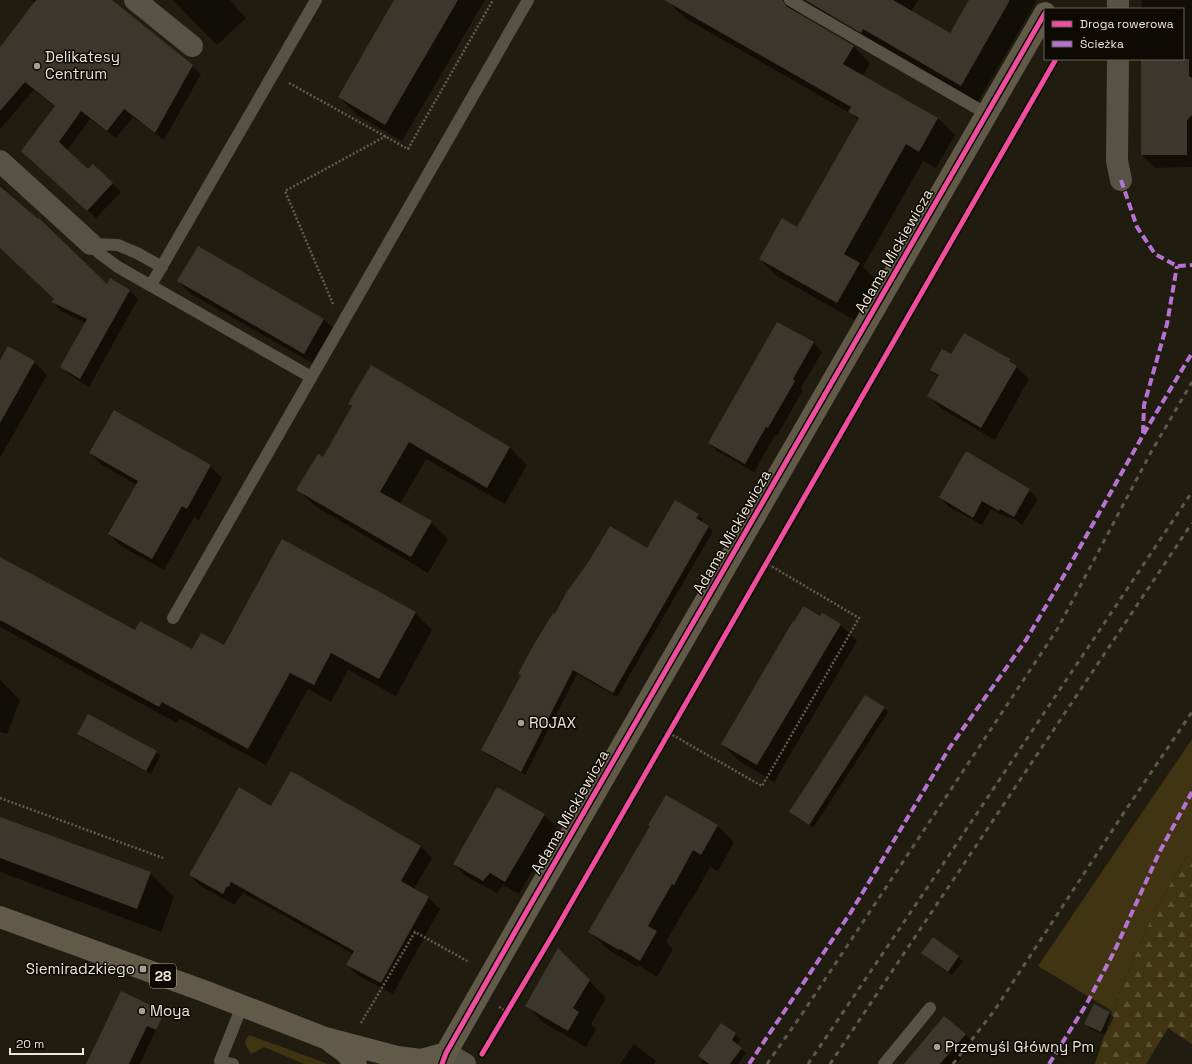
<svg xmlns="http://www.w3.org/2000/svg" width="1192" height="1064" viewBox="0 0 1192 1064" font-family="'Space Grotesk',sans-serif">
<defs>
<pattern id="forest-firs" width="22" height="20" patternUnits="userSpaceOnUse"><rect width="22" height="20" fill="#403412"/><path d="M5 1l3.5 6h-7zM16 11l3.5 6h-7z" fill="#5c5134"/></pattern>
</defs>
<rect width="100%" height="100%" fill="#201c0f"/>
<path fill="#403412" d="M 1192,739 L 1192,847 L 1153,914 L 1112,1011 L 1038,966 Z
M 249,1035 L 328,1064 L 304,1064 L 264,1047 L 251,1054 L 247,1048 L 245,1042 Z"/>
<path fill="url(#forest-firs)" d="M 1192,847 L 1192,1044 L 1168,1028 L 1146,1064 L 1095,1064 L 1112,1011 L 1153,914 Z"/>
<path fill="#0007" d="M 31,0 L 110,0 L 192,66 L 201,74 L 164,140 L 133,117 L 116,138 L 90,119 L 67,151 L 88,171 L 112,183 L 121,192 L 96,218 L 31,159 L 55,107 L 34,90 L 1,128 L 0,127 L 0,49 L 35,3 Z
M 173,0 L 230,0 L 246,18 L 217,45 Z
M 395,0 L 485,0 L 402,141 L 356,114 L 339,97 Z
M 669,0 L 918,0 L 911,12 L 950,34 L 970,0 L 1037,0 L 978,102 L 880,45 L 878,49 L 804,10 L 800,14 L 800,16 L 853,46 L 870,63 L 863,76 L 938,118 L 955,135 L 936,168 L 923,161 L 863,267 L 877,281 L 854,320 L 777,276 L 760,259 L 797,228 L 858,120 L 853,115 L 685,18 L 668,1 Z
M 1142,0 L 1192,0 L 1192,167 L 1155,168 L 1142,155 L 1142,59 L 1183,59 L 1183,9 L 1141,9 Z
M 0,184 L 107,285 L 110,280 L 130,291 L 138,299 L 89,387 L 70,375 L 61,367 L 86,323 L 61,311 L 53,302 L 55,299 L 0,243 Z
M 178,281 L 324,319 L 337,332 L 317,366 L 191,294 Z
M 777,323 L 814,343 L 822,352 L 801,388 L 803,390 L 777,436 L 775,435 L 754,472 L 717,451 L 709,443 Z
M 952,356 L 1009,360 L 1029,379 L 995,440 L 942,409 L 929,396 L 939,377 L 931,370 Z
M 0,362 L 34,362 L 47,375 L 0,458 Z
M 371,367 L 510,448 L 527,465 L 505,504 L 426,459 L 400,504 L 431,522 L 448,539 L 428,573 L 315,506 L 298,490 L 323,458 L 352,407 L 349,404 Z
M 90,453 L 210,466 L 222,478 L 199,520 L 194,517 L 164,570 L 121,546 L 109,534 L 137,485 L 102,465 Z
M 1029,490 L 1038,499 L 1022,525 L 1009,516 L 1008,518 L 991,509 L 982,525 L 948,506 L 940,497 Z
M 699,516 L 703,519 L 701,522 L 713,531 L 617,697 L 577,674 L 525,775 L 486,754 L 482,750 L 521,676 L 519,673 L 556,615 L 647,550 L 693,522 L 695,523 Z
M 0,558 L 135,632 L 192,651 L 224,647 L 415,613 L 432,630 L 396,696 L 348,670 L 331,702 L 308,689 L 266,765 L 179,718 L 177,723 L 0,627 Z
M 821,617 L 840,624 L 857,641 L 774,782 L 739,761 L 722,744 Z
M 0,680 L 20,700 L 7,734 L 0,732 Z
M 884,708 L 888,712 L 813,828 L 794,816 L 790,812 Z
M 78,734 L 156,752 L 160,756 L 151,774 L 82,738 Z
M 272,807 L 421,846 L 432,858 L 414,889 L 429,898 L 440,909 L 393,994 L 359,976 L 347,965 L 353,954 L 243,893 L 240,897 L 239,897 L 235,905 L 202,887 L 190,875 Z
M 544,815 L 557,828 L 519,894 L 503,885 L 497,893 L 467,877 L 454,864 Z
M 0,818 L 150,873 L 174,897 L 161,932 L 0,872 Z
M 717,825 L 734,842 L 718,871 L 710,867 L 691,901 L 690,900 L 666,942 L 673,949 L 657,977 L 638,965 L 637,967 L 606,948 L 589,931 Z
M 933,938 L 963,961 L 952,975 L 926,957 Z
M 575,966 L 606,998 L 591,1024 L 596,1029 L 586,1047 L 544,1023 L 527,1006 Z
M 1094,1006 L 1110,1013 L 1114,1017 L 1105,1035 L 1089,1028 L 1085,1023 Z
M 163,1015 L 140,1064 L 87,1064 Z
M 722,1024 L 741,1039 L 736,1045 L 746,1053 L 738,1064 L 700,1064 L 703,1060 L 699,1056 Z
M 965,1034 L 974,1043 L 956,1064 L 913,1064 Z
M 634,1044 L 656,1061 L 654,1064 L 620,1064 Z"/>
<path fill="#3b372d" d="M 36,0 L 112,0 L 193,65 L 155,133 L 124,109 L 107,131 L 81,111 L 59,142 L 88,169 L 93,164 L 113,183 L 87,211 L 21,151 L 55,106 L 25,82 L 0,111 L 0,47 Z
M 394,0 L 458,0 L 385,125 L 338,97 Z
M 664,0 L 783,0 L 786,6 L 854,46 L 843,64 L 938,118 L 919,152 L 906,144 L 844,254 L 860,263 L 837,303 L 759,259 L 782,218 L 797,227 L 859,118 L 848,112 L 851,107 Z
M 805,0 L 893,0 L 950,33 L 969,0 L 1010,0 L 961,86 L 863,29 L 861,33 Z
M 1141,59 L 1189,59 L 1189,76 L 1192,78 L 1192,115 L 1187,120 L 1187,155 L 1141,155 Z
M 0,186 L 38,219 L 39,218 L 107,284 L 110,278 L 130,290 L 80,379 L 60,367 L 87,319 L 51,302 L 54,299 L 0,248 Z
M 198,246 L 324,319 L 304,354 L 177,281 Z
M 777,322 L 814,342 L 793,379 L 795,381 L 768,428 L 766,427 L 745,464 L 708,443 Z
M 964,333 L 1010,359 L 1009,361 L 1017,366 L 981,428 L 927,396 L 939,375 L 930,370 L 942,349 L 951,354 Z
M 8,346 L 35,361 L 0,423 L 0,360 Z
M 371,365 L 510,447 L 487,488 L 409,442 L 380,492 L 432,521 L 411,557 L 296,490 L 318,454 L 323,457 L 352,406 L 348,404 Z
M 114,410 L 211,465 L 187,509 L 182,506 L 152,559 L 108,534 L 138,481 L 89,453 Z
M 966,451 L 1030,489 L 1014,517 L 1000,509 L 999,511 L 982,501 L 973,518 L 939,497 Z
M 675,500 L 699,514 L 696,518 L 709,526 L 613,693 L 573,670 L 521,772 L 481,750 L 521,675 L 518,674 L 533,646 L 553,613 L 555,614 L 566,593 L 587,564 L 610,526 L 647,548 Z
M 282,539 L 416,612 L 379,679 L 331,653 L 314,685 L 290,673 L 248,749 L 162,702 L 159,707 L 0,620 L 0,557 L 135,630 L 140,621 L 192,649 L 201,633 L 224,645 Z
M 803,606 L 820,616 L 822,613 L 841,624 L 757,765 L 721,744 L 793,621 L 794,622 Z
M 865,695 L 885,707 L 809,825 L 789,812 Z
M 88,714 L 157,751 L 146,771 L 77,734 Z
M 291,771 L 421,846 L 401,881 L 429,897 L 381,983 L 346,965 L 354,951 L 231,882 L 229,887 L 227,886 L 223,894 L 189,875 L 239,787 L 271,806 Z
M 497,787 L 545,814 L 505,882 L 490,873 L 483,881 L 453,864 Z
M 666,795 L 718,825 L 701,855 L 693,850 L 674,885 L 672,884 L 648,926 L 657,931 L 640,961 L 620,949 L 619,950 L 588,932 L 650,826 L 648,825 Z
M 0,817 L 151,872 L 137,909 L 0,858 Z
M 933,937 L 959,956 L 948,972 L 921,953 Z
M 558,948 L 590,980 L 573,1008 L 579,1012 L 568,1031 L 525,1006 Z
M 121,991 L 165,1012 L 156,1030 L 147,1026 L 129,1064 L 86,1064 Z
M 1094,1004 L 1110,1012 L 1101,1032 L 1084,1024 Z
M 944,1016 L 966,1034 L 940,1064 L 904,1064 Z
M 721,1023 L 736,1033 L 732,1040 L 742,1048 L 730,1064 L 709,1064 L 698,1056 Z"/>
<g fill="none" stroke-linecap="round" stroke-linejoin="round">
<path stroke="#605c51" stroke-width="2.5" stroke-dasharray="2 2" stroke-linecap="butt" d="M 289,83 L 408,149 L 493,0
M 333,304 L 285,191 L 386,136
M 669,733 L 762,786 L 859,618 L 766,563
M 0,798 L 163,858
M 499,1007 L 507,1012
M 361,1023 L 415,932 L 469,962"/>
<path stroke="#565245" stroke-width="12" d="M 790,0 L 987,114
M 91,244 L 99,253 L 118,267 L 311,377
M 91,244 L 118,245 L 137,253 L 162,267
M 151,285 L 316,0
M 173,618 L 528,0
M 233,1064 L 220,1061 L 242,1006
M 884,1064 L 930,1008"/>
<path stroke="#565245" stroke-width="22" d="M 135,0 L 192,46
M 1118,9 L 1118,0
M 1118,59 L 1117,161 L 1121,180
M 0,161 L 91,244
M 446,1053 L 465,1064"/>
<path stroke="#615a49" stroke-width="22" d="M 0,917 L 204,991 L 325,1038 L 397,1057 L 421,1060 L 446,1053
M 331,1042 L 345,1052 L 356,1064
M 442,1064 L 446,1053 L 528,909 L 1045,13"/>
<path stroke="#5c584d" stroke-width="3" stroke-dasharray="5 5" stroke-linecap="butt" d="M 767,1064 L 802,1014 L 1058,628 L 1150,454 L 1192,382
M 808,1064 L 929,885 L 1192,492
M 830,1064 L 1192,523
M 953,1064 L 994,1011 L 1125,811 L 1192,712"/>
<path stroke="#b673d3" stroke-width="4" stroke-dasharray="8 4" stroke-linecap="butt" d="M 1121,180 L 1137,227 L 1155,254 L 1177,266 L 1192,265
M 1143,433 L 1144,405 L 1167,324 L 1177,266
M 749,1064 L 851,912 L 950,747 L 1026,640 L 1066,572 L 1143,435 L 1192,353
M 1049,1064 L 1086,1005 L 1114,952 L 1160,851 L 1192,792"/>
<defs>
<path id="cycleway" d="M 482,1054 L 555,931 L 1056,59
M 442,1064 L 446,1053 L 528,909 L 1045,13"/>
</defs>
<use href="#cycleway" stroke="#0d0903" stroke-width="8"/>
<use href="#cycleway" stroke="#ef4d9e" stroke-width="5"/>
</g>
<g fill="#a5a093" stroke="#0d0903" stroke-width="1.5">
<circle cx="37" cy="66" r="4"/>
<circle cx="521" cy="723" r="4"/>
<rect x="139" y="965" width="8" height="8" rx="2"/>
<circle cx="142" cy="1011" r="4"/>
<circle cx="937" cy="1047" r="4"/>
</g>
<g text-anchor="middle" stroke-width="3" stroke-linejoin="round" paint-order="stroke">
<rect fill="#0d0903" stroke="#a9a49a" stroke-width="1" x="150" y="964" width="26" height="24" rx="3"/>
<g font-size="14" font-weight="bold" fill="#ece7da">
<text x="163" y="981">28</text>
</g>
<g font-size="15" fill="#ece7da" stroke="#0d0903" text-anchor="start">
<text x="45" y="62">Delikatesy<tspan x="45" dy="17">Centrum</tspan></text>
<text x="529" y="728">ROJAX</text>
<text x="135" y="974" text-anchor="end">Siemiradzkiego</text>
<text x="150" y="1016">Moya</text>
<text x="945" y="1052">Przemyśl Główny Pm</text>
</g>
<g font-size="15" fill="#ece7da" stroke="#0d0903">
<text transform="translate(894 251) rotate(-60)" y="5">Adama Mickiewicza</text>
<text transform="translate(732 532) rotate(-60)" y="5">Adama Mickiewicza</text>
<text transform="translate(570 812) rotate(-60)" y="5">Adama Mickiewicza</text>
</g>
</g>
<rect x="1044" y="8" width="140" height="52" fill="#0d0903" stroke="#666259"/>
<rect x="1052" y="21" width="20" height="6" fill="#ef4d9e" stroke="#666259"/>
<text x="1080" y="28" font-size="12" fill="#ece7da">Droga rowerowa</text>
<rect x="1052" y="41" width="20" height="6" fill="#b673d3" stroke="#666259"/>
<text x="1080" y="48" font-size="12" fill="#ece7da">Ścieżka</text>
<path d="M10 1048v6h73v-6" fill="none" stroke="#ece7da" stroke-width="2"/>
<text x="16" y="1048" font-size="12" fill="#ece7da" stroke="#0d0903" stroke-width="3" paint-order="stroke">20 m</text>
</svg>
